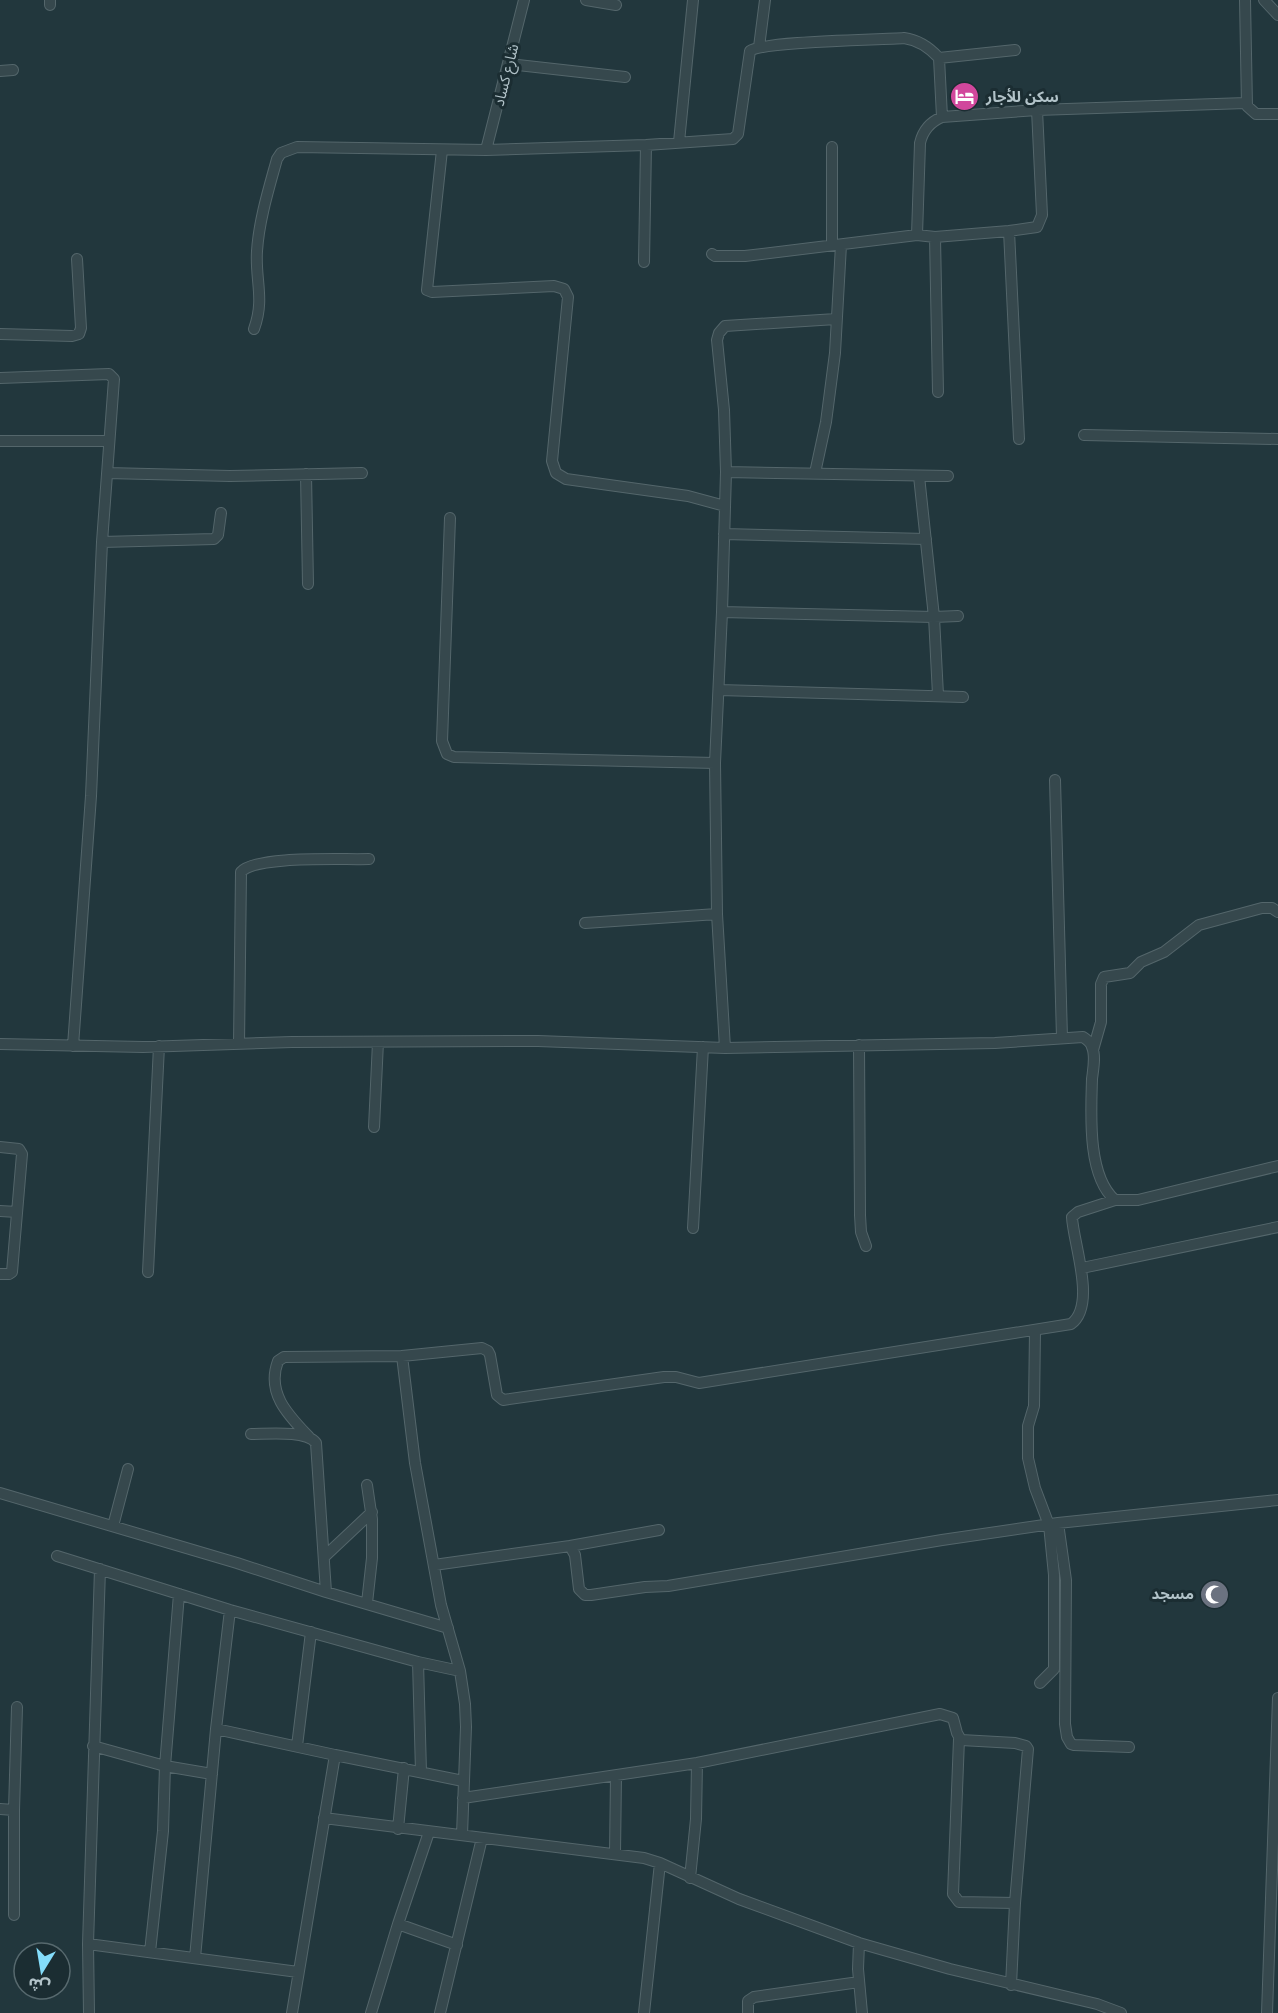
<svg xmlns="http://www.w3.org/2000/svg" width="1278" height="2013" viewBox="0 0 1278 2013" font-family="'Open Sans','Noto Sans Arabic',sans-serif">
<rect width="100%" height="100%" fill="#22373d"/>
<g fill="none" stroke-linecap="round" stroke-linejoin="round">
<defs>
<path id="minor" d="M 586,0 L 616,5
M 1245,0 L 1247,106 L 1256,114 L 1278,114
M 1264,0 L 1278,15
M 50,5 L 50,0
M 759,47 L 765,0
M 939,58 L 1015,50
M 509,64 L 625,77
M 0,71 L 13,70
M 679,142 L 693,0
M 832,147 L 832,245
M 442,150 L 427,290 L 432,292 L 554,286 L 564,289 L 568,297 L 552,461 L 556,473 L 566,479 L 688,496 L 725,506
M 486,150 L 524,0
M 1009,231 L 1019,439
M 917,235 L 920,143 C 923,130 930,122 942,117 L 1037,110 L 1246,103
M 935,237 L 938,392
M 712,254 L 715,256 L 745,256 L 917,235 L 935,237 L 1009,231 L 1037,227 L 1042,215 L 1037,110
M 644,262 L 646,145
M 254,329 C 265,299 255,280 257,251 C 259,220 269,188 277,159 L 281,153 L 297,147 L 486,150 L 646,145 L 733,139 L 738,134 L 750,51 C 763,41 880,40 904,38 C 919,40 929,47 939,58 L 942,117
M 0,334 L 72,336 L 79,334 L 81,328 L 77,259
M 0,378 L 109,374 L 114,379 L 102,542 L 91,796 L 73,1046
M 1084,435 L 1278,439
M 0,441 L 109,441
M 726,472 L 948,476
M 107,473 L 230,476 L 362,473
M 815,473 L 826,422 L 835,353 L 841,245
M 306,474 L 308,584
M 919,476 L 934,617 L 938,695
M 450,518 L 442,741 L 447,754 L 454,757 L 715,763
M 724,534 L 926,539
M 102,542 L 214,539 L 218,535 L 221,513
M 722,612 L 934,617 L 958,616
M 719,690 L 963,697
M 1055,780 L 1062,1038
M 585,923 L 717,914
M 0,1044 L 143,1047 L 292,1042 L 538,1041 L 725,1048 L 775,1047 L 995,1043 L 1083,1037 C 1087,1040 1091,1042 1092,1047 C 1096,1056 1093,1070 1092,1079 C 1091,1113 1087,1176 1115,1200 L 1138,1200 L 1278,1166
M 239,1044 L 241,872 C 256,855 344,860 369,859
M 859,1045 L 860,1215 L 861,1232 L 866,1246
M 725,1048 L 717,914 L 715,763 L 722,612 L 726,472 L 724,410 L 717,340 L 719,333 L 725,326 L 836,319
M 1093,1050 L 1101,1022 L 1101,984 L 1104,977 L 1130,973 L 1141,962 L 1164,952 L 1199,925 L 1262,908 L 1272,908 L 1278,912
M 374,1127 L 378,1042
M 0,1147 L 19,1149 L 22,1154 L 12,1272 L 9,1274 L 0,1274
M 0,1211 L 17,1212
M 693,1228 L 703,1047
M 1082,1268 L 1278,1227
M 148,1272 L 159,1046
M 1035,1331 L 1034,1406 L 1028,1426 L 1028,1458 L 1035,1488 L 1049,1525 L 1054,1575 L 1054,1669 L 1040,1683
M 402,1356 L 415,1463 L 441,1605 L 460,1671 L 465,1704 L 466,1727 L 462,1835
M 251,1434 C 267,1434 306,1430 316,1443 L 326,1592
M 309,1437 C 288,1415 266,1393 278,1361 L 284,1357 L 402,1356 L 482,1348 L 488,1351 L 490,1355 L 497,1395 L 503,1400 L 664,1377 L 676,1377 L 699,1383 L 1071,1324 C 1097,1305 1073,1243 1072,1217 L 1078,1212 L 1115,1200
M 367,1485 L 372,1519 L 372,1558 L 367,1603
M 0,1493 L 237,1563 L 326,1592 L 448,1628
M 1058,1523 L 1066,1580 L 1065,1724 L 1067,1737 L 1071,1744 L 1074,1745 L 1129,1747
M 113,1526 L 128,1469
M 570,1546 L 659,1530
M 57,1556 L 230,1610 L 418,1662 L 421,1772
M 324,1557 L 372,1512
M 434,1565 L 570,1546 L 575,1555 L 579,1589 L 585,1595 L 591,1595 L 645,1587 L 668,1586 L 942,1540 L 1058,1523 L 1278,1500
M 100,1569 L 88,1944 L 298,1972
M 418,1662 L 460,1671
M 216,1729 L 335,1755 L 292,2013
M 959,1739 L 953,1894 L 959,1902 L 1015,1903
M 93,1746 L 165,1766 L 212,1774
M 297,1746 L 311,1632
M 335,1755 L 463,1781
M 463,1798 L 697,1763 L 940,1714 L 953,1718 L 957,1733 L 961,1740 L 1015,1743 L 1026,1746 L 1028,1749 L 1015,1903 L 1011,1985
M 0,1809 L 14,1810
M 324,1818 L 644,1858 L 660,1863 L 739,1899 L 859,1943 L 950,1969 L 1097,2004 L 1121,2013
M 398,1829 L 404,1768
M 615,1854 L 616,1776
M 690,1878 L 696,1819 L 697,1763
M 14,1915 L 14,1810 L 17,1707
M 398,1924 L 457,1945
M 859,1943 L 858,1969 L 862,2013
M 88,1944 L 89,2013
M 150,1952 L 163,1831 L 165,1766 L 179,1594
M 195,1958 L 216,1729 L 230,1610
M 371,2013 L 398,1924 L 429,1832
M 440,2013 L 482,1838
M 644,2013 L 660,1863
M 748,2013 L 748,2001 L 754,1997 L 859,1982
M 1267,2013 L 1278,1698"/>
</defs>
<use href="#minor" stroke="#54666b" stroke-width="12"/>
<use href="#minor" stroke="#36484d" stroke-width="10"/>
</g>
<defs>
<symbol id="hotel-disc" viewBox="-11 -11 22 22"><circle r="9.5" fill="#d1479c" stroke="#1b2d32"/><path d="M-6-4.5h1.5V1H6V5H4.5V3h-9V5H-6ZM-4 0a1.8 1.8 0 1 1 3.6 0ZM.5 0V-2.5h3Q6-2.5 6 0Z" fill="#fff"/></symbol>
<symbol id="mosque-disc" viewBox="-11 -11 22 22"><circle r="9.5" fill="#6b7280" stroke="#1b2d32"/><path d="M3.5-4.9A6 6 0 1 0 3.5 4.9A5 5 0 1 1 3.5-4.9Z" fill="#fff"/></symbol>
</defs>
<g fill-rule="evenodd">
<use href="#hotel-disc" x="948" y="80" width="33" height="33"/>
<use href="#mosque-disc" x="1198" y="1578" width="33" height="33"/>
</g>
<g text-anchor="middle" stroke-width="6" stroke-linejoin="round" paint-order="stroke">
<g font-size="15" fill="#b2c3c9" stroke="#1b2d32">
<text transform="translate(506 75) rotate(-76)" y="5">شارع كساد</text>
</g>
<g font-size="15" font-weight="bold" fill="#b2c3c9" stroke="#1b2d32" text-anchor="start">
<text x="986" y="102">سكن للأجار</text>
<text x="1194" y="1599" text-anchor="end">مسجد</text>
</g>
</g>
<g transform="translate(42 1971) rotate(191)"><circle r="28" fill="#1b2d32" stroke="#57696e" stroke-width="1.5"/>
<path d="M0-4.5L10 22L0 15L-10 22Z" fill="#84ddfb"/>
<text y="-9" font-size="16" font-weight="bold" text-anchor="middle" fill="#b2c3c9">ش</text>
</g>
</svg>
